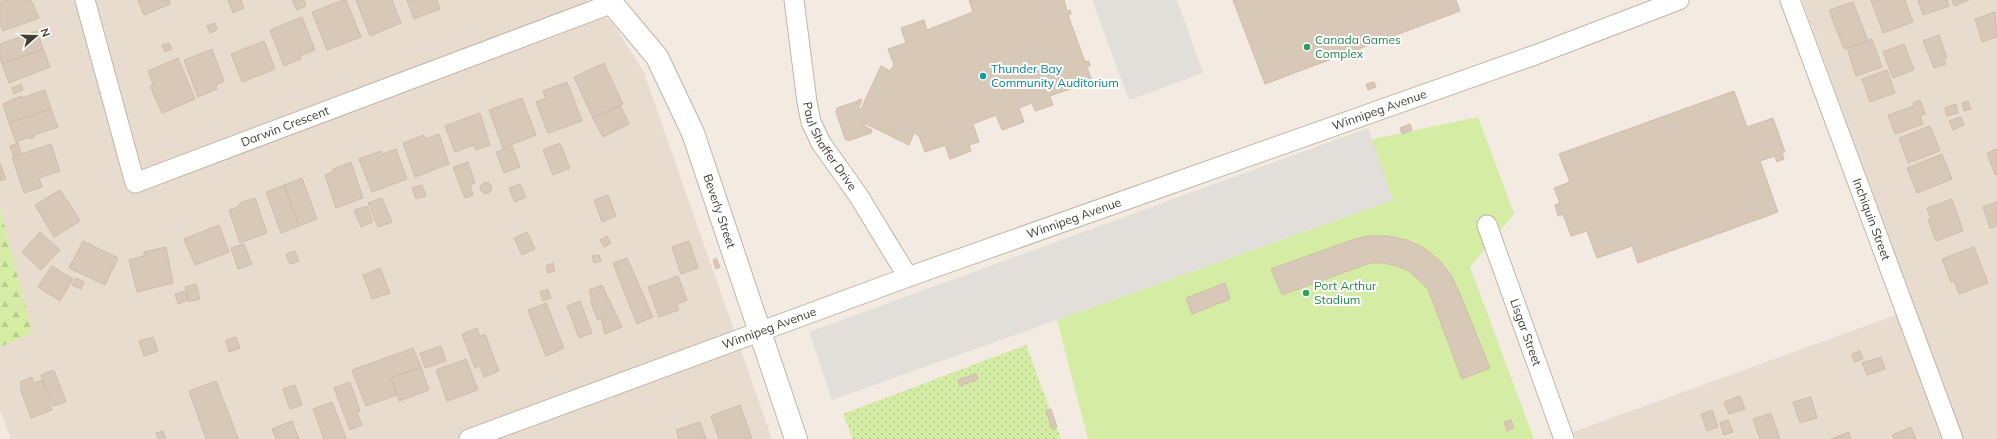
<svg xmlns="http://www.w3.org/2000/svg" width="1997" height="439" viewBox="0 0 1997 439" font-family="Mulish,sans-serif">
<defs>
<pattern id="forest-firs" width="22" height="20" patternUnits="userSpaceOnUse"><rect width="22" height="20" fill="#d4eca4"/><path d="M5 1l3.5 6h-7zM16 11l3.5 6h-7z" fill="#b7cb8e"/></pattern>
<pattern id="park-dots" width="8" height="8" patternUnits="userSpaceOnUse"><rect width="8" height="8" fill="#d4eca4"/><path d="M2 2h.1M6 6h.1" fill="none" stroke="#b7cb8e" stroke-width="1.8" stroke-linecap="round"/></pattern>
</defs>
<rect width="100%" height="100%" fill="#f3ebe1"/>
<path fill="#e7dcce" d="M 0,0 L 587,0 L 613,24 L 643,70 L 772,439 L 11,439 L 0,410 L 0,347 L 32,333 L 0,208 Z
M 1802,0 L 1997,0 L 1997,439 L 1576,439 L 1573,432 L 1915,308 Z"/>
<path fill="#d4eca4" d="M 1478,117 L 1514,214 L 1470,267 L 1534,439 L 1088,439 L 1057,320 L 1393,200 L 1369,140 Z"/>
<path fill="url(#forest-firs)" d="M 0,208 L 32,333 L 0,347 Z"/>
<path fill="url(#park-dots)" d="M 1026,345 L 1061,439 L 853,439 L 843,414 Z"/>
<path fill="#e2deda" d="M 1092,0 L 1177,0 L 1203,73 L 1129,100 Z
M 1368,128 L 1393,200 L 832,400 L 809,332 Z"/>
<path fill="#d8c8b8" stroke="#d1bca8" d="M 4,0 L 31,0 L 39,18 L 3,31 L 0,24 L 0,2 Z
M 138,0 L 169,0 L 170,4 L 144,15 Z
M 228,0 L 241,0 L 244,8 L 233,13 Z
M 292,0 L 304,0 L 306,6 L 297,10 Z
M 343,0 L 346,0 L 361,37 L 327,50 L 312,12 Z
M 356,0 L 392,0 L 401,23 L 370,36 Z
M 407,0 L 437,0 L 440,9 L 414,19 Z
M 969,0 L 1064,0 L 1067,11 L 1070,10 L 1071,14 L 1068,15 L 1085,62 L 1089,61 L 1090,66 L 1087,67 L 1092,81 L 1050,96 L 1053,105 L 1035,111 L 1032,103 L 1019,108 L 1024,122 L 1002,130 L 996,115 L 973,124 L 979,142 L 969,145 L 971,151 L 950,159 L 945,145 L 925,152 L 919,136 L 914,133 L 909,145 L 866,124 L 863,125 L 872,130 L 871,133 L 848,141 L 845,139 L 836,112 L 837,108 L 858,101 L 859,99 L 862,100 L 858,109 L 861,109 L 881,66 L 890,71 L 894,65 L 888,49 L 906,43 L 901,28 L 924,20 L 927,30 L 973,12 Z
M 1233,0 L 1456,0 L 1460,11 L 1265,84 Z
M 1871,0 L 1905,0 L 1913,22 L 1883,33 Z
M 1918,0 L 1947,0 L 1949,6 L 1923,15 Z
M 1952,0 L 1969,0 L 1954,6 Z
M 1853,2 L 1868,41 L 1844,49 L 1829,10 Z
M 1995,12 L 1997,37 L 1982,42 L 1975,19 Z
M 302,17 L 315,50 L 300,56 L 301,59 L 284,66 L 270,30 Z
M 215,23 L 217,30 L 210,33 L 207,26 Z
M 37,31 L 43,49 L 2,64 L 0,58 L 0,44 Z
M 1939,35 L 1947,58 L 1944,59 L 1946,64 L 1934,68 L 1923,41 Z
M 1872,39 L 1882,67 L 1856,76 L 1847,48 Z
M 264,41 L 275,69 L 242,82 L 231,54 Z
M 169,43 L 172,49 L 165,52 L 162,45 Z
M 1904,44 L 1914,70 L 1893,78 L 1883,52 Z
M 43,49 L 50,67 L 9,83 L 2,64 Z
M 212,49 L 224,81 L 216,85 L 217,89 L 198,97 L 184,60 Z
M 178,58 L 195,99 L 162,113 L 150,86 L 153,84 L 148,71 Z
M 604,63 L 623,104 L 593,118 L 574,77 Z
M 1887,70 L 1895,93 L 1870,102 L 1862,79 Z
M 567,82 L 582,121 L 548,133 L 536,102 L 546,98 L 543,91 Z
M 1374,82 L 1376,87 L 1368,90 L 1366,84 Z
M 21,84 L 23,90 L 14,94 L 12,88 Z
M 45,90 L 51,109 L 9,123 L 3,104 L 16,98 L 22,96 L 22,98 Z
M 1734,91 L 1747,127 L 1773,118 L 1785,152 L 1782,153 L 1784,159 L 1777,162 L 1775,156 L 1760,161 L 1778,212 L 1638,263 L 1632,246 L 1597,258 L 1587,231 L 1571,236 L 1563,214 L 1558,216 L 1555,205 L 1560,203 L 1554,188 L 1570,182 L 1559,154 Z
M 522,98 L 536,135 L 503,148 L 489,110 Z
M 1920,100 L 1925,114 L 1920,116 L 1923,124 L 1895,134 L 1888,115 L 1914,106 L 1913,103 Z
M 1968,101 L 1971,109 L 1964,111 L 1962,103 Z
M 1956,104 L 1958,113 L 1947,116 L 1945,108 Z
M 620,105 L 629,124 L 603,137 L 593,118 Z
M 51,109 L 58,127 L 34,135 L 35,137 L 30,139 L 29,137 L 16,142 L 9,123 Z
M 480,113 L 490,145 L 476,150 L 474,145 L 455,152 L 445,126 Z
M 1961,117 L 1964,125 L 1953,130 L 1949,121 Z
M 1410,124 L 1412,130 L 1402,134 L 1400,128 Z
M 1930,126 L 1940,151 L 1908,163 L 1899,138 Z
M 439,134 L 449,164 L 415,177 L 403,143 L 424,135 L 425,139 Z
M 18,143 L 21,153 L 14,156 L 10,146 Z
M 560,143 L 570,168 L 553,175 L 543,150 Z
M 51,144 L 60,171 L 39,178 L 42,187 L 24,193 L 12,157 Z
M 512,146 L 520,167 L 504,173 L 496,152 Z
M 396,149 L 407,179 L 372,192 L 359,159 L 381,151 L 382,154 Z
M 1997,149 L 1997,174 L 1995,175 L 1987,153 Z
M 1942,154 L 1952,179 L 1917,193 L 1907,168 Z
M 351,162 L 363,198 L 336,208 L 325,175 L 334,171 L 333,169 Z
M 468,162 L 475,183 L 470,185 L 473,195 L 465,198 L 453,167 Z
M 0,163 L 6,179 L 0,181 Z
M 302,178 L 317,219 L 299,226 L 284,185 Z
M480.5 188a5.5 5.5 0 1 1 11 0a5.5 5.5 0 1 1-11 0Z
M 520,184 L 526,197 L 515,202 L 509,188 Z
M 284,185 L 299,226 L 281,233 L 266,192 Z
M 422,185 L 426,196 L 416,199 L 412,188 Z
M 60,190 L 67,201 L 68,201 L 80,221 L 54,237 L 35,205 Z
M 608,195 L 616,216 L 602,222 L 594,200 Z
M 255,198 L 267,233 L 240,243 L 229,210 L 238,207 L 240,203 Z
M 382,198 L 392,222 L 378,227 L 368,203 Z
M 1952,199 L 1963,231 L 1936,241 L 1928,220 L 1931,219 L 1927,208 Z
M 1997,202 L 1997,226 L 1990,228 L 1983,207 Z
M 367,206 L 373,222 L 361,227 L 354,210 Z
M 219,225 L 229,252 L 195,265 L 184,239 Z
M 40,232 L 60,250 L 41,270 L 22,252 Z
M 527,232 L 535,249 L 522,255 L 514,238 Z
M 607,236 L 611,243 L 604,247 L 600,240 Z
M 1367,236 L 1388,236 L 1407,240 L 1424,248 L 1440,261 L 1451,275 L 1460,294 L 1490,368 L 1462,379 L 1428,289 L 1409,271 L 1397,266 L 1384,263 L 1370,263 L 1282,295 L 1271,269 L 1349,241 Z
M 83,241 L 118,258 L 105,285 L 69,268 Z
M 689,241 L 698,268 L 681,274 L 672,247 Z
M 244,244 L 252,264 L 238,269 L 231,248 Z
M 166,247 L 173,283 L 137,292 L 129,260 L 144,256 L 144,252 Z
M 1974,247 L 1988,283 L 1959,294 L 1954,281 L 1951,282 L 1942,259 Z
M 295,251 L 299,261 L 290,264 L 286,254 Z
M 599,255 L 601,261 L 594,263 L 592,256 Z
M 627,258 L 653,317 L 637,324 L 613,263 Z
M 716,258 L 720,267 L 716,269 L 713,260 Z
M 553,263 L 555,271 L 548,273 L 546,266 Z
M 52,266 L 73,279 L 60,301 L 38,287 Z
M 380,268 L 390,293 L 372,299 L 363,275 Z
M 678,276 L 687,300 L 677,304 L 679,310 L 659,317 L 648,287 Z
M 76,278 L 84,282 L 81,289 L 72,285 Z
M 1225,283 L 1230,299 L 1192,314 L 1186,298 Z
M 196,284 L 200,299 L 189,302 L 185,287 Z
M 602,285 L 622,327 L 605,334 L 601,318 L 598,320 L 590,301 L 592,300 L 589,290 Z
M 548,289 L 551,298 L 543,301 L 540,292 Z
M 185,291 L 188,300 L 178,304 L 175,294 Z
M 580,301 L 592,333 L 579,338 L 567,306 Z
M 546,303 L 564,348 L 546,356 L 528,310 Z
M 477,328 L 480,336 L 485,334 L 499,371 L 484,377 L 480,366 L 475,368 L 462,334 Z
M 153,337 L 158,351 L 144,356 L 139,341 Z
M 236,337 L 240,348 L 229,352 L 226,340 Z
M 441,346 L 446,361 L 425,368 L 420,353 Z
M 413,348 L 421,367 L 391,378 L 397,395 L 366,406 L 352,370 Z
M 1860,351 L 1863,359 L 1854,362 L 1852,354 Z
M 1881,357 L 1885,369 L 1867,375 L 1862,363 Z
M 466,359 L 478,390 L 447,401 L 436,370 Z
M 421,367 L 429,390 L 399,401 L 391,378 Z
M 54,370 L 66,402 L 53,406 L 41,375 Z
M 976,374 L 978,379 L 960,386 L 958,380 Z
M 32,377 L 34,383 L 42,380 L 52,410 L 31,418 L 20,388 L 22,387 L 20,382 Z
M 216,381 L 238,438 L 236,439 L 206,439 L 189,391 Z
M 350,382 L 360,411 L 357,412 L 362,425 L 350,430 L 334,388 Z
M 295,385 L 302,405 L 290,409 L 283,389 Z
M 1740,396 L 1745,409 L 1729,414 L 1724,402 Z
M 1811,397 L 1817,418 L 1800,423 L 1793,402 Z
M 332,402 L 346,438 L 343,439 L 324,439 L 313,409 Z
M 740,405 L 752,439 L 719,439 L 711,416 Z
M 1051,409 L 1057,427 L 1052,429 L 1046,411 Z
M 1712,410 L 1718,427 L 1707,431 L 1701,414 Z
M 1771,413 L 1780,439 L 1760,439 L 1753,419 Z
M 1511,420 L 1514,428 L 1507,431 L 1504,422 Z
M 1728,420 L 1733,432 L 1724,435 L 1720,423 Z
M 292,421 L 299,439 L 276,439 L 272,429 Z
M 700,422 L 706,439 L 679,439 L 676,430 Z
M 1911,427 L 1916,439 L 1894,439 L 1892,435 Z
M 163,431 L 166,439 L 158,439 L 156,433 Z
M 1849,432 L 1851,439 L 1831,439 Z"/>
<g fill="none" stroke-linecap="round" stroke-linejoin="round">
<defs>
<g id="minor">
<path id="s1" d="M 85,0 L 135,183 L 613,3"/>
<path id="s2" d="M 794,0 L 807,102 L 811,122 L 821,143 L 858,195 L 908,277"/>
<path id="s3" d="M 1790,0 L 1953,439"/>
<path id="s4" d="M 1487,225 L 1564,439"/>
<path id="s5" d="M 469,439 L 908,277 L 1535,55 L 1679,0"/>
</g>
<g id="tertiary">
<path id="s6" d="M 609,0 L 657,57 L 693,133 L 796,439"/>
</g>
</defs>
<use href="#minor" stroke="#c1b5a6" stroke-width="21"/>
<use href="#tertiary" stroke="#c1b5a6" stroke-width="24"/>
<use href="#minor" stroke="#fff" stroke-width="19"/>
<use href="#tertiary" stroke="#fff" stroke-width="22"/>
</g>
<g fill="#2e9e5b" stroke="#fff" stroke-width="1.5">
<circle cx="1307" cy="47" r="4"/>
<circle cx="1306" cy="293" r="4"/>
</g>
<circle fill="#0f9aa8" stroke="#fff" stroke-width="1.5" cx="983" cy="76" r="4"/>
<g text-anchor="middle" stroke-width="4" stroke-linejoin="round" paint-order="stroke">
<g font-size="12" fill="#27864d" stroke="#fff" text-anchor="start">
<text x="1315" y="44">Canada Games<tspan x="1315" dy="14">Complex</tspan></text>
<text x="1314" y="290">Port Arthur<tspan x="1314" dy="14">Stadium</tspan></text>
</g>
<g font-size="12" fill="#0d838f" stroke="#fff" text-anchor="start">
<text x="991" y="73">Thunder Bay<tspan x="991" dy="14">Community Auditorium</tspan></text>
</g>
<g font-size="12" fill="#443b31" stroke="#fff">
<text dy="4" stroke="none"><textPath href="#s5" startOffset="968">Winnipeg Avenue</textPath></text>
<text dy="4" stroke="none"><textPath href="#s1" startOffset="350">Darwin Crescent</textPath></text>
<text dy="4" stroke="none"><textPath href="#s2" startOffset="153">Paul Shaffer Drive</textPath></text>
<text dy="4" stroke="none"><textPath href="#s6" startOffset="241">Beverly Street</textPath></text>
<text dy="4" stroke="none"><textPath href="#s5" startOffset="644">Winnipeg Avenue</textPath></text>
<text dy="4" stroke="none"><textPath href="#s3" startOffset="234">Inchiquin Street</textPath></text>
<text dy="4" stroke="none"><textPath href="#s5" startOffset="320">Winnipeg Avenue</textPath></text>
<text dy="4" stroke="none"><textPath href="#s4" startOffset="114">Lisgar Street</textPath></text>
</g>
</g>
<g transform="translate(36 36) rotate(70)" stroke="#ffffff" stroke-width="3" paint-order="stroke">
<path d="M0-3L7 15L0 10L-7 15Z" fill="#443b31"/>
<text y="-6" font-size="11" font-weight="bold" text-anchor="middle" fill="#443b31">N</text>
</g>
</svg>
